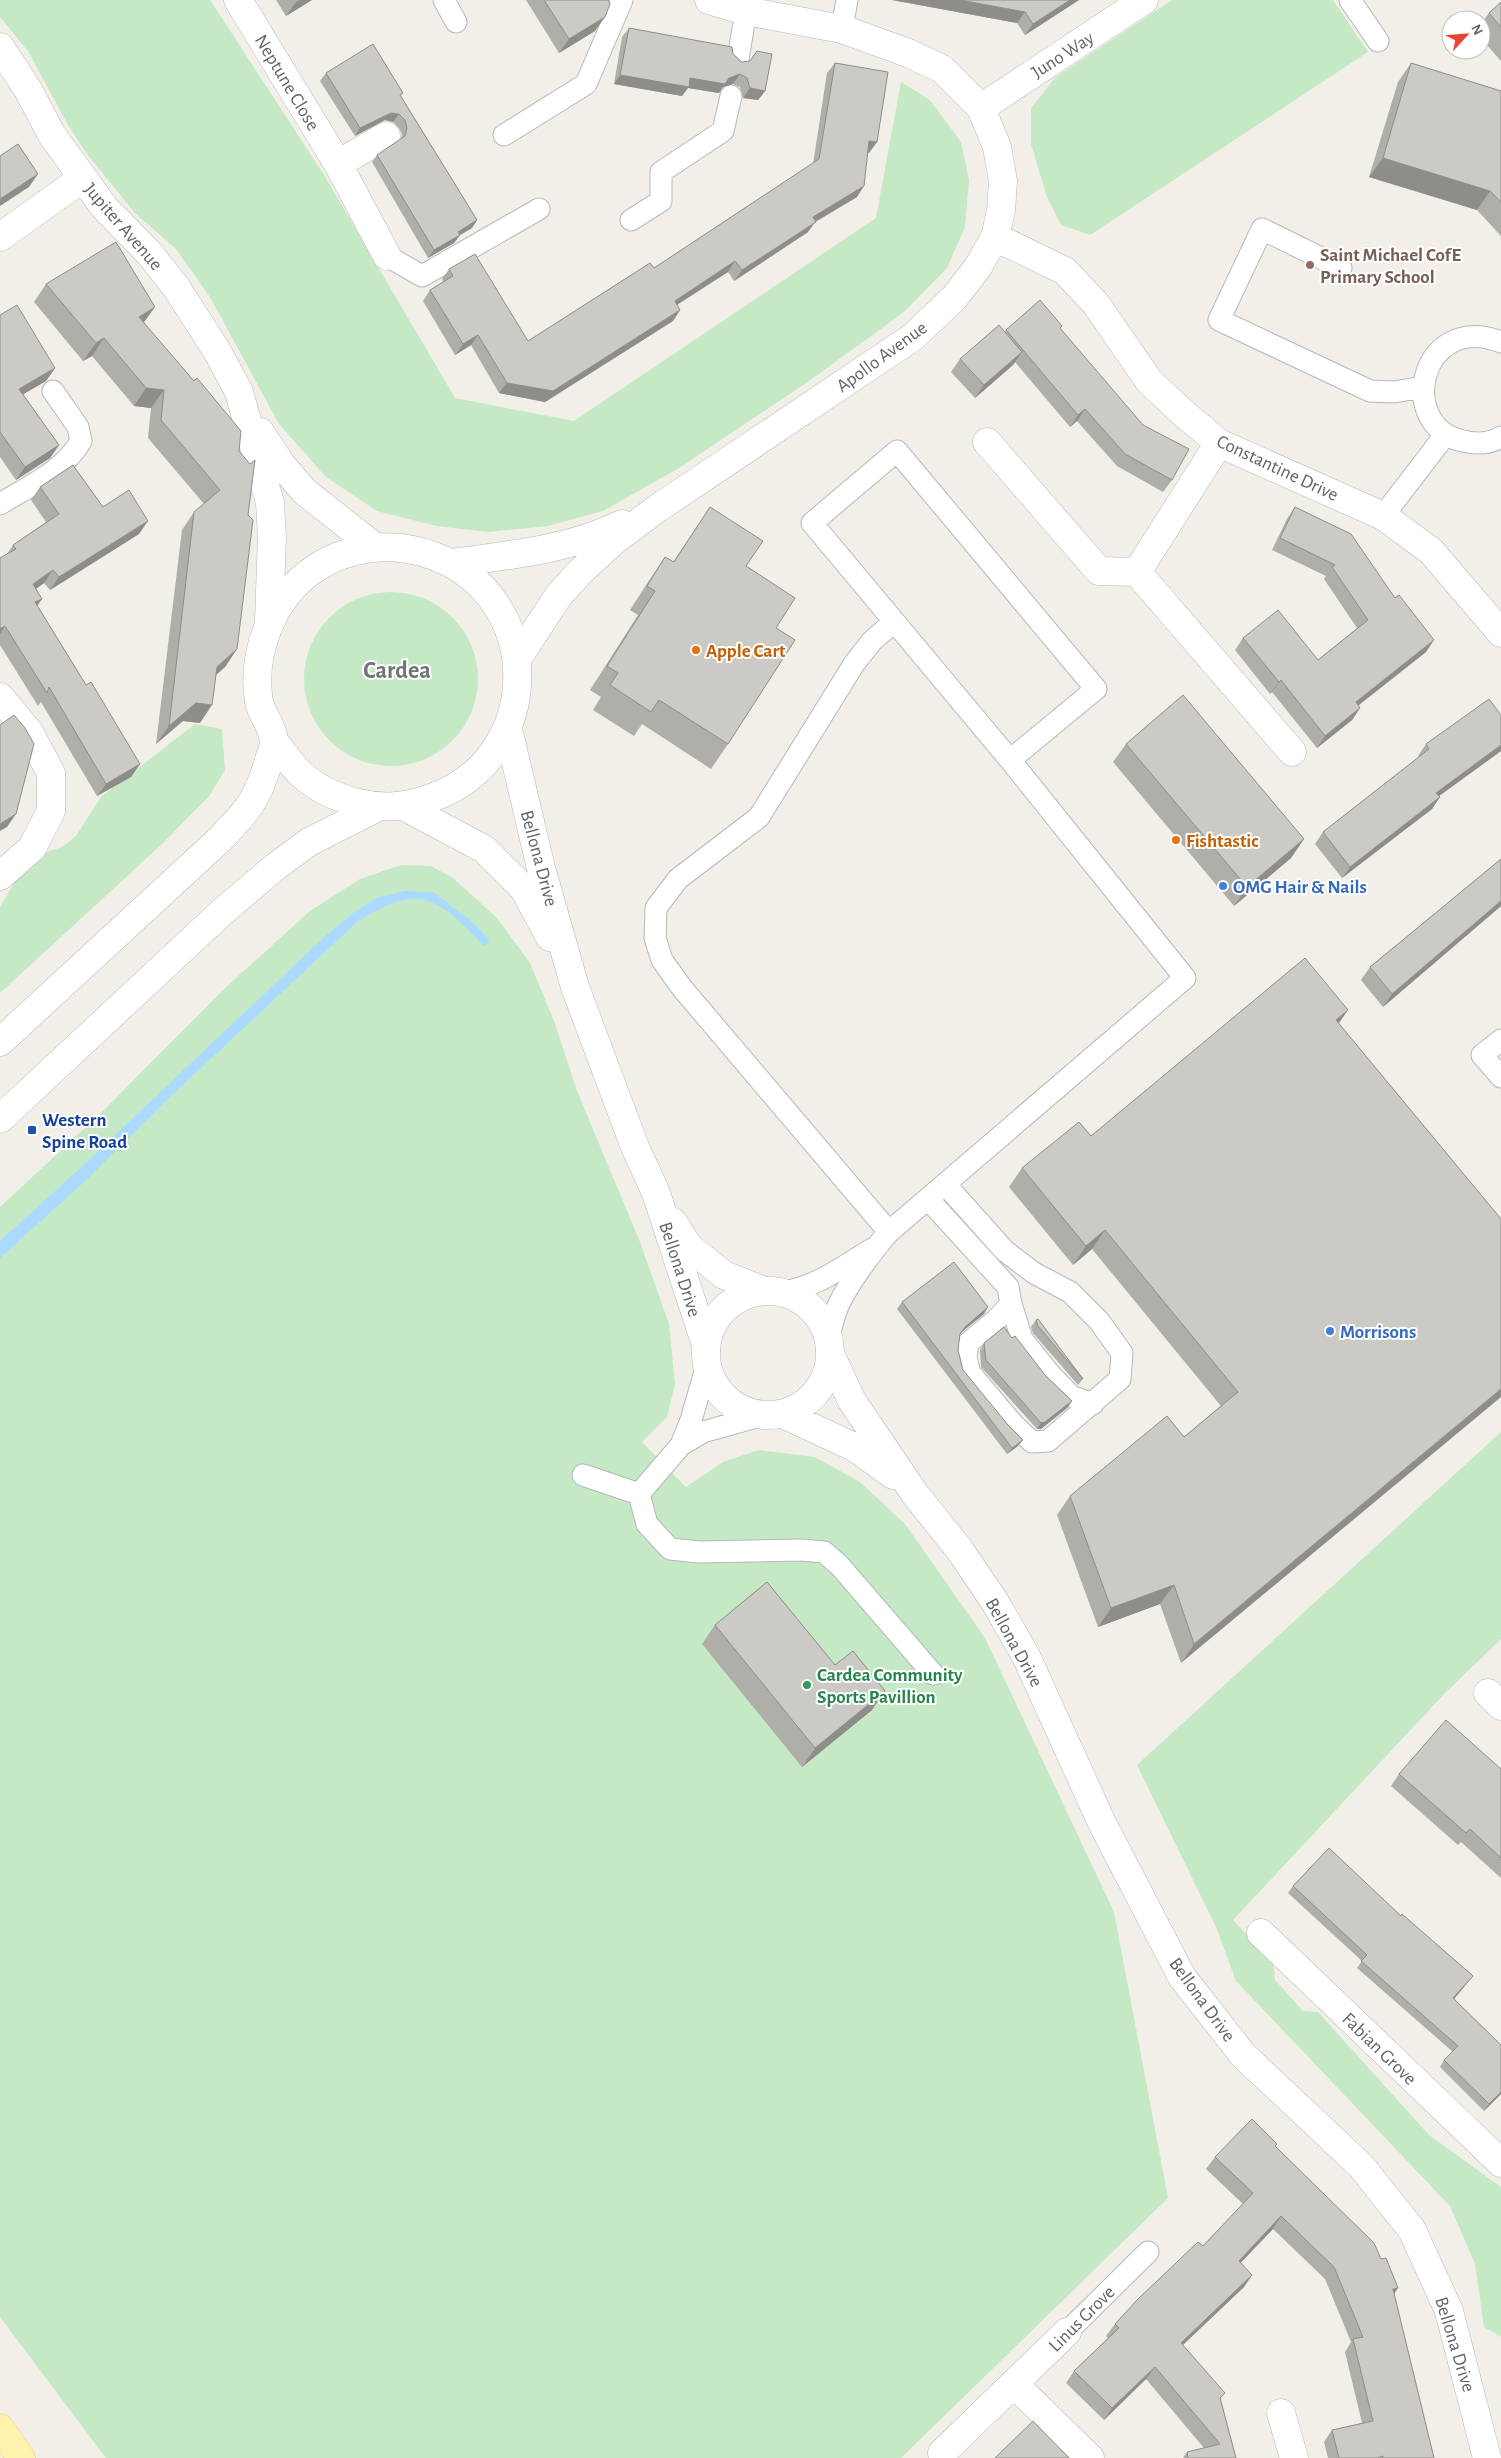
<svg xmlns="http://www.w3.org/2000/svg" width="1501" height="2458" viewBox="0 0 1501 2458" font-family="'Alegreya Sans',sans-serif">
<rect width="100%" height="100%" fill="#f1efe8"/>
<path fill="#c5e8c5" d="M 0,0 L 210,0 L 324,175 L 455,398 L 574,421 L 876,218 L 901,82 L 930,100 L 961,142 L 969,180 L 965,227 L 947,268 L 904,312 L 809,381 L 679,468 L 603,511 L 548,526 L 488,532 L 437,526 L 377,511 L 326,477 L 279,424 L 210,297 L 176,249 L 135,213 L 87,154 L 68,125 L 28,51 L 0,17 Z
M 1172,0 L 1333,0 L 1368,52 L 1090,235 L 1061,225 L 1047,197 L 1031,144 L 1031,108 L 1056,77 Z
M304 679a87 87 0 1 1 174 0a87 87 0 1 1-174 0Z
M 195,724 L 222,729 L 225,770 L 210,795 L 161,845 L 0,993 L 0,907 L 22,869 L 44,853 L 62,847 L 76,836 L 101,797 Z
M 401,865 L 431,866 L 453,878 L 497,918 L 530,963 L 554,1021 L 577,1091 L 640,1242 L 669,1324 L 675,1384 L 667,1417 L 642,1442 L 686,1487 L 723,1462 L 759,1450 L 815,1457 L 860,1482 L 905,1524 L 985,1638 L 1114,1912 L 1168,2198 L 901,2458 L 106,2458 L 0,2317 L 0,1207 L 98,1116 L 225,988 L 310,911 L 360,879 Z
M 1501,1432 L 1501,1639 L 1445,1693 L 1233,1920 L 1273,1962 L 1275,1980 L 1303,2011 L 1318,2012 L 1429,2135 L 1501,2187 L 1501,2337 L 1484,2327 L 1475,2264 L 1450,2206 L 1236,1981 L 1216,1927 L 1137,1765 Z"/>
<path fill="#aadaff" d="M 405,891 L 433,892 L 475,924 L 489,940 L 488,943 L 484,946 C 436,896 419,882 356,923 L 173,1094 L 84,1182 L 0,1258 L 0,1241 L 76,1172 L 322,939 L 350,915 L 376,898 Z"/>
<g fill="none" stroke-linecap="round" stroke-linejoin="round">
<defs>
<path id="service" d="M 444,0 L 456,22
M 1350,0 L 1378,41
M 842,29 L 847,0
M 738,59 L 746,11
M 504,135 L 586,84 L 622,0
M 631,220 L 661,201 L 661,172 L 723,131 L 731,96
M 387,256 L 422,276 L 539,209
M 1341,268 L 1262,229 L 1219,320 L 1370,391 L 1394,392 L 1423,387
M 1501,342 C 1418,310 1394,432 1468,442 C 1479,444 1491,443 1501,437
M 0,504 C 29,486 64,471 81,441 L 78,427 L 53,391
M 1383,516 L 1446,434
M 1501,1040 L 1482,1055 L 1501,1077
M 928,1199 L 1008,1287 L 1011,1304 L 997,1319 L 968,1343 L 966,1358 L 970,1373 L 1013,1424 L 1032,1442 L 1048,1441 L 1120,1379 L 1122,1353 L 1099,1321 L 1070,1292 L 1034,1273 L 1005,1251 L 945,1184
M 889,1232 L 682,988 L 662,960 L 655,938 L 656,908 L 678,879 L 759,817 L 854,664 L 872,641 L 894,622
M 783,1292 C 817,1287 844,1266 872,1249
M 1011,1304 L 1022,1339 L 1049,1373 L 1071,1396 L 1093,1404
M 828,1335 C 833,1325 834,1315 838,1306 C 847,1285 874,1249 889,1232 L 1185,978 L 1010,760 L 812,523 L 897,451 L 1096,689 L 1010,760
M 763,1415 L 703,1432 L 681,1445 L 639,1494 L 647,1524 L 670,1549 L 699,1552 L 802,1550 L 824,1552 L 840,1566 L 933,1674
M 681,1445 L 691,1420 L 707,1365
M 583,1475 L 639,1494
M 1067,2332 L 1148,2252"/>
<path id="minor" d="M 238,0 L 338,164 L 387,256
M 0,47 L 27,88 L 52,135 L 104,207 L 150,254 L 176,287 L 217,351 L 239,392 L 270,503 L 272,537 L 269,621
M 981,108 L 1144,0
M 338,164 L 386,136
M 0,237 L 83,178
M 995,237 L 1065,271 L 1096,304 L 1149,381 L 1182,412 L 1219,443 L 1383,516 L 1431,551 L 1501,633
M 260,432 L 281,464 L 305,492 L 375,547
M 987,442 L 1099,571 L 1137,572 L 1219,443
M 451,563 C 510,555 568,550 622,524
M 1137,572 L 1292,752
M 517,659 L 559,595 L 580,572 L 615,540 L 658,508 L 913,337 L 954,298 L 978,267 L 995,237 L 1001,211 L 1003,181 L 997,147 L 981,108 L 942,69 L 908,53 L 842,29 L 746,11 L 709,0
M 0,697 L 29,732 L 51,773 L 51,811 L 32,848 L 0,876
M 508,729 L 541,868 L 575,987 L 635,1147 L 656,1193 L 706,1345
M 405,807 L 484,849 L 524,889 L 550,937
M 673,1222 L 689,1247 L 724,1275 L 762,1290
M706 1353a62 62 0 1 1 124 0a62 62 0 1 1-124 0Z
M 831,1356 L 852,1401 L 915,1494 L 959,1549 L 995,1602 L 1026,1656 L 1102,1823 L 1182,1977 L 1243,2055 L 1361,2166 L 1412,2230 L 1449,2311 L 1487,2458
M 783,1414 L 854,1447 L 893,1475
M 1488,1693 L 1501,1706
M 1261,1933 L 1501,2163
M 1015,2385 L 1090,2458
M 1281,2413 L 1294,2458
M 942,2453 L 1067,2332"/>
<path id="tertiary" d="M 0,1042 L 217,842 C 246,813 258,800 269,760 C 270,755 274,748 274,742 C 274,729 262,715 259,702 C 251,654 272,598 313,570 C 349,545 394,541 434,556 C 548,599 544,762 428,799 C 404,807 384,809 359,803 C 338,798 317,789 301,774 C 291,765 283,752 274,741
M 0,1119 L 221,913 L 275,867 L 309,842 L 378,807"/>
<path id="primary" d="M 0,2428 L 21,2458"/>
</defs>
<use href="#service" stroke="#b5b8bc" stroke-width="23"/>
<use href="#minor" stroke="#b5b8bc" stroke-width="29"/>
<use href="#tertiary" stroke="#b5b8bc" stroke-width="29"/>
<use href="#primary" stroke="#f2c960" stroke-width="29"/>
<use href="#service" stroke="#fff" stroke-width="21"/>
<use href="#minor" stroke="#fff" stroke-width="28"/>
<use href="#tertiary" stroke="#fff" stroke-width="28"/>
<use href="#primary" stroke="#fff2af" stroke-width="28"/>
</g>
<path fill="#afaea9" d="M 276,0 L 312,0 L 286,16 Z
M 526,0 L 608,0 L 595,31 L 559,53 Z
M 892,0 L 1079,0 L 1025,35 L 1017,23 Z
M 1501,2 L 1501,61 L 1481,38 L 1481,24 L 1489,13 Z
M 629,28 L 733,54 L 765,91 L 758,100 L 743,98 L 740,87 L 733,84 L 723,87 L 719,93 L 688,88 L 682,96 L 614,84 L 622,37 Z
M 835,63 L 869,153 L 867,152 L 857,197 L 815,222 L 808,232 L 734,281 L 728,272 L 677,305 L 680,310 L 673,321 L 545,402 L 499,393 L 471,345 L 455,355 L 423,301 L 430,290 L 443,282 L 442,279 L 449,269 L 528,341 L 654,268 L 813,164 L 827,73 Z
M 1411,63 L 1501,91 L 1501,236 L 1477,210 L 1369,177 L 1398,82 Z
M 326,73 L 401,96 L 477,220 L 472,228 L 460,235 L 454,243 L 428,258 L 372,162 L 377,155 L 401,139 L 402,135 L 399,128 L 393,122 L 385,120 L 355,136 L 320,81 Z
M 46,284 L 144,322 L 239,451 L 248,515 L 237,649 L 225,667 L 216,675 L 200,723 L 183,721 L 156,744 L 182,530 L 194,512 L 204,504 L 148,438 L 151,408 L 134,406 L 92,356 L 83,361 L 34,302 Z
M 0,315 L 55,368 L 46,381 L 23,394 L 59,445 L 50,458 L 16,480 L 0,457 Z
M 1062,326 L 1060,329 L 1172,480 L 1163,492 L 1117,466 L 1077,421 L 1070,427 L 1015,362 L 1013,365 L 975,398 L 951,372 L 960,359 L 1005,332 L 1006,330 Z
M 40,487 L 103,507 L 139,534 L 50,590 L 44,583 L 36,589 L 37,605 L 86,685 L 140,764 L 131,777 L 97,796 L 41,702 L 38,706 L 0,645 L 0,558 L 7,554 L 13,545 L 46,522 L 31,500 Z
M 710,507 L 746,566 L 776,628 L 728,744 L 711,769 L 642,724 L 634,736 L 593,710 L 601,697 L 590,690 L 638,615 L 630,610 L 648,582 L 665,557 L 673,562 Z
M 1295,507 L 1426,652 L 1358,706 L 1360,708 L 1352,720 L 1317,748 L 1272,692 L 1270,694 L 1235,650 L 1243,638 L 1318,660 L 1357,628 L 1324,579 L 1326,576 L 1272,550 L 1287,519 Z
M 1501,715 L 1501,751 L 1439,796 L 1432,809 L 1342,878 L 1315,844 L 1323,832 L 1419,757 L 1418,756 L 1426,744 Z
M 1126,744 L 1304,839 L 1291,858 L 1234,906 L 1113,762 Z
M 1501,859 L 1501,906 L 1383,1007 L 1361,980 L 1370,967 Z
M 1339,1024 L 1501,1219 L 1181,1663 L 1160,1604 L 1098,1627 L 1057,1515 L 1070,1496 L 1184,1437 L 1221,1406 L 1092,1249 L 1073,1265 L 1009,1187 L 1022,1168 L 1091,1136 Z
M 902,1302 L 984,1314 L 962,1332 L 960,1334 L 958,1350 L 963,1370 L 1018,1446 L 1007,1454 L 897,1309 Z
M 1036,1320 L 1083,1379 L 1078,1385 L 1033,1333 L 1031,1327 Z
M 1012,1338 L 1045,1375 L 1072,1401 L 1067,1408 L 1041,1429 L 1037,1429 L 981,1367 L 980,1350 L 984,1343 Z
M 715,1625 L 872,1710 L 802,1767 L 702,1644 Z
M 1501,1769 L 1501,1878 L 1461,1842 L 1458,1845 L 1391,1786 L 1399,1774 Z
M 1293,1886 L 1401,1916 L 1473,1976 L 1454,1999 L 1501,2094 L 1484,2111 L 1440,2067 L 1444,2060 L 1453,2052 L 1357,1968 L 1362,1961 L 1288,1893 Z
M 1275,2147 L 1394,2294 L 1434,2458 L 1328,2458 L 1324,2442 L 1332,2430 L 1362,2423 L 1345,2352 L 1351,2342 L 1325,2279 L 1273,2229 L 1240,2263 L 1244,2287 L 1183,2345 L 1221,2400 L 1236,2458 L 1183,2458 L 1187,2452 L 1204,2448 L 1146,2379 L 1104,2420 L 1066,2383 L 1074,2371 L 1108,2338 L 1106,2336 L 1115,2324 L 1203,2246 L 1243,2204 L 1206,2169 L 1215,2157 Z"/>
<path fill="#8f8d8a" d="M 300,0 L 312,0 L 286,16 L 296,2 Z
M 892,0 L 960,0 L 1025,12 L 1017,23 Z
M 1070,0 L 1079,0 L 1025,35 L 1033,24 Z
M 605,17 L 595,31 L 559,53 L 569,39 Z
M 740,74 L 733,84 L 723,87 L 719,93 L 688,88 L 682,96 L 614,84 L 620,75 L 690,78 L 729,78 Z
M 750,88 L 765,91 L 758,100 L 743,98 Z
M 391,113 L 399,114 L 393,122 L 385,120 L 355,136 L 360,128 Z
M 869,141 L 877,142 L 869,153 L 861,151 Z
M 1383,158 L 1490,191 L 1477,210 L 1369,177 Z
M 38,174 L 29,187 L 0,206 L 0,199 Z
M 864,186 L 857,197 L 815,222 L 808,232 L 734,281 L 742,270 L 813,217 Z
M 477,220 L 472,228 L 460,235 L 454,243 L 428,258 L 434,250 L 458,232 Z
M 735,261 L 728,272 L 667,311 L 675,301 Z
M 155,307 L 142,325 L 139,317 Z
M 680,310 L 673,321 L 545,402 L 499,393 L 507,383 Z
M 478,335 L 471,345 L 455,355 L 463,344 Z
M 104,338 L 92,356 L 83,361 L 96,343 Z
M 1022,352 L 1013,365 L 975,398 L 984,385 Z
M 55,368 L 46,381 L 10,402 L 19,389 Z
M 146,388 L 164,390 L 151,408 L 134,406 Z
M 1085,409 L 1077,421 L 1070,427 L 1078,415 Z
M 59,445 L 50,458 L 16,480 L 25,467 Z
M 148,521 L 139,534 L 50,590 L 59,577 Z
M 53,570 L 44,583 L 24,597 L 33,584 Z
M 42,599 L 33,612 L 35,602 Z
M 5,626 L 0,634 L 0,629 Z
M 1434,640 L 1426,652 L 1347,714 L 1356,702 Z
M 237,649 L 225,667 L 204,685 L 217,667 Z
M 1281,680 L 1272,692 L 1270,694 L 1279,682 Z
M 196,703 L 212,705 L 200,723 L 183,721 L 156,744 L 169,726 Z
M 1360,708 L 1352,720 L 1317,748 L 1325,736 Z
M 1501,745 L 1501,751 L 1428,804 L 1436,793 Z
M 140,764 L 131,777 L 97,796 L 106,784 Z
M 1440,797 L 1432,809 L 1342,878 L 1350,867 Z
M 16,814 L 7,827 L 0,831 L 0,824 Z
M 1304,839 L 1291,858 L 1234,906 L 1247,887 Z
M 1501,901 L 1501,906 L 1383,1007 L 1392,994 Z
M 1348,1010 L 1335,1029 L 1336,1020 Z
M 1105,1230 L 1092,1249 L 1073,1265 L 1086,1246 Z
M 988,1307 L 984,1314 L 960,1333 L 965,1327 Z
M 1501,1389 L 1501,1397 L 1181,1663 L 1194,1644 Z
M 1072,1401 L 1067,1408 L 1041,1429 L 1037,1429 L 1041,1423 Z
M 1023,1440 L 1018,1446 L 1007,1454 L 1012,1448 Z
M 1174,1585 L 1160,1604 L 1098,1627 L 1111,1608 Z
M 885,1691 L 872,1710 L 802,1767 L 815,1748 Z
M 1473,1976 L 1468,1982 L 1449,2005 L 1453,1998 Z
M 1501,2092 L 1501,2094 L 1484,2111 L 1489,2104 Z
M 1281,2216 L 1273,2229 L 1230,2274 L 1239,2261 Z
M 1252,2275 L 1244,2287 L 1172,2355 L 1181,2343 Z
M 1398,2288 L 1390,2300 L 1393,2289 Z
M 1155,2367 L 1146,2379 L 1104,2420 L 1112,2408 Z"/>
<path fill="#cccac5" stroke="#8f8d8a" d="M 544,0 L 608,0 L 610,4 L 605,17 L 569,39 Z
M 960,0 L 1070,0 L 1033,24 L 1025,12 Z
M 1501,2 L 1501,27 L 1489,13 Z
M 629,28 L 732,47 L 733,54 L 742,62 L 750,61 L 757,51 L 772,54 L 765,91 L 750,88 L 747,78 L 740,74 L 729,78 L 725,84 L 690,78 L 689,87 L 620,75 Z
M 373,44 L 403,93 L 400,95 L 477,220 L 458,232 L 460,235 L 434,250 L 377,155 L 405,136 L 407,128 L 405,120 L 399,114 L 391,113 L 360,128 L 326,73 Z
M 835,63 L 888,72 L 877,142 L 869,141 L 864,186 L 813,217 L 816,222 L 742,270 L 735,261 L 675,301 L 680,310 L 553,391 L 507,383 L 478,335 L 463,344 L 430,290 L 453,276 L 449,269 L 475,254 L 528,341 L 650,263 L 654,268 L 819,159 Z
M 1411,63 L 1501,91 L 1501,202 L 1490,191 L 1383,158 Z
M 18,144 L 38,174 L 0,199 L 0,156 Z
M 116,242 L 155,307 L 139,317 L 194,381 L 197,378 L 241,431 L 239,451 L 250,464 L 255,460 L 248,515 L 253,520 L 237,649 L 217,667 L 212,705 L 196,703 L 169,726 L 194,512 L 220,490 L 161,420 L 164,390 L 146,388 L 104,338 L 96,343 L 46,284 Z
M 1040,300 L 1062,326 L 1060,328 L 1143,425 L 1189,449 L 1172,480 L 1125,454 L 1085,409 L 1078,415 L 1006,330 Z
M 17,305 L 55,368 L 19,389 L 59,445 L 25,467 L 0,432 L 0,315 Z
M 999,325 L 1022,352 L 984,385 L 960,359 Z
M 73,465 L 103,507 L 129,490 L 148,521 L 59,577 L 53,570 L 33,584 L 42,599 L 35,602 L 86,685 L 91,682 L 140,764 L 106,784 L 49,687 L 47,693 L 5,626 L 0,629 L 0,558 L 16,549 L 13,545 L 59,514 L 40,487 Z
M 710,507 L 763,541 L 746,566 L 795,598 L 776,628 L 795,640 L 728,744 L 659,700 L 651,712 L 610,685 L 618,673 L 607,666 L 655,591 L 647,586 L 665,557 L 674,562 Z
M 1295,507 L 1351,534 L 1395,598 L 1399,595 L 1434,640 L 1356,702 L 1360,708 L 1325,736 L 1281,680 L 1279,682 L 1243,638 L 1278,610 L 1318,660 L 1368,620 L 1332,567 L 1335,565 L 1280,538 Z
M 1183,695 L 1304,839 L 1247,887 L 1126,744 Z
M 1489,699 L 1501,715 L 1501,745 L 1436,793 L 1440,797 L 1350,867 L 1323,832 L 1429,749 L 1426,744 Z
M 14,715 L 25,728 L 34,744 L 16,814 L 0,824 L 0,725 Z
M 1501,859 L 1501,901 L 1392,994 L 1370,967 Z
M 1305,958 L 1348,1010 L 1336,1020 L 1501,1219 L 1501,1389 L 1194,1644 L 1174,1585 L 1111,1608 L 1070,1496 L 1167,1416 L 1184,1437 L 1238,1392 L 1105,1230 L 1086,1246 L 1022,1168 L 1079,1122 L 1091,1136 Z
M 954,1262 L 988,1307 L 965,1327 L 960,1334 L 958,1350 L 963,1370 L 1008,1425 L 1023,1440 L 1012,1448 L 902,1302 Z
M 1038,1319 L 1083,1379 L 1038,1326 L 1036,1320 Z
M 1004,1327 L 1012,1338 L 1015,1336 L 1045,1375 L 1072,1401 L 1045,1422 L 1041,1423 L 986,1360 L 984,1343 Z
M 767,1582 L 835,1665 L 853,1651 L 885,1691 L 815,1748 L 715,1625 Z
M 1446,1720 L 1501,1769 L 1501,1858 L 1470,1829 L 1466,1833 L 1399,1774 Z
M 1329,1848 L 1401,1916 L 1402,1914 L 1473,1976 L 1453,1998 L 1501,2045 L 1501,2092 L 1489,2104 L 1444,2060 L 1458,2046 L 1361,1961 L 1367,1955 L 1293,1886 Z
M 1252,2119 L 1277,2144 L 1275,2146 L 1374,2243 L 1381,2259 L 1386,2258 L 1398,2288 L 1393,2289 L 1434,2458 L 1383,2458 L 1383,2456 L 1377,2458 L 1339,2458 L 1332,2430 L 1373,2421 L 1353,2339 L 1363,2337 L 1334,2267 L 1281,2216 L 1239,2261 L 1252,2275 L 1181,2343 L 1225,2393 L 1220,2398 L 1236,2458 L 1188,2458 L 1187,2452 L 1220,2444 L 1155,2367 L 1112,2408 L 1074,2371 L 1119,2328 L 1115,2324 L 1138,2299 L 1198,2242 L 1203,2246 L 1253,2193 L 1215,2157 Z
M 1033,2421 L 1069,2458 L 995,2458 Z"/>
<circle fill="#8d6e63" stroke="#fff" stroke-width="2" cx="1310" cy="265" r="5"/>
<g fill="#e8710a" stroke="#fff" stroke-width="2">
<circle cx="696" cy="650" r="5"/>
<circle cx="1176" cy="840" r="5"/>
</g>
<g fill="#3f7fe0" stroke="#fff" stroke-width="2">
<circle cx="1223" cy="886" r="5"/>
<circle cx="1330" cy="1331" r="5"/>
</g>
<rect fill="#1a4fb4" stroke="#fff" stroke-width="2" x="27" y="1125" width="10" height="10" rx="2.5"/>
<circle fill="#2e9e5b" stroke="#fff" stroke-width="2" cx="807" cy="1685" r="5"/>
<g text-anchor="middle" stroke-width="4" stroke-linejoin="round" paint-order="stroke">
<g font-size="19" fill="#5f6368" stroke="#fff">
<text transform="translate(1062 54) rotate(-33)" y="7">Juno Way</text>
<text transform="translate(288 82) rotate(59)" y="7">Neptune Close</text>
<text transform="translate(124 226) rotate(49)" y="7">Jupiter Avenue</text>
<text transform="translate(881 356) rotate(-36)" y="7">Apollo Avenue</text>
<text transform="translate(1278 467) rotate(25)" y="7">Constantine Drive</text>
<text transform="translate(540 858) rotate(75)" y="7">Bellona Drive</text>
<text transform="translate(681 1269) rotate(72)" y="7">Bellona Drive</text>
<text transform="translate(1015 1642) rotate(61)" y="7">Bellona Drive</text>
<text transform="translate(1203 1999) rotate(54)" y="7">Bellona Drive</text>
<text transform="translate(1380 2048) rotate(44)" y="7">Fabian Grove</text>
<text transform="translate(1081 2318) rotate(-45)" y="7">Linus Grove</text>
<text transform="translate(1456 2344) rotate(73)" y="7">Bellona Drive</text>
</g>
<g font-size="19" font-weight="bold" fill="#785e54" stroke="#fff" text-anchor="start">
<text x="1320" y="261">Saint Michael CofE<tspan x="1320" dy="22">Primary School</tspan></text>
</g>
<g font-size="19" font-weight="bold" fill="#c56008" stroke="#fff" text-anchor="start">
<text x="706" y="657">Apple Cart</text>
<text x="1186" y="847">Fishtastic</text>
</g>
<g font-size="19" font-weight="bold" fill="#366cbe" stroke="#fff" text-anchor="start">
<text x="1233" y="893">OMG Hair &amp; Nails</text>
<text x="1340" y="1338">Morrisons</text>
</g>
<g font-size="19" font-weight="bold" fill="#164399" stroke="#fff" text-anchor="start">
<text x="42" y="1126">Western<tspan x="42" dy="22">Spine Road</tspan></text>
</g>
<g font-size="19" font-weight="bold" fill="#27864d" stroke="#fff" text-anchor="start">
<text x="817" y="1681">Cardea Community<tspan x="817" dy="22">Sports Pavillion</tspan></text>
</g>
<g font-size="24" font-weight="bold" fill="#70757a" stroke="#fff">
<text x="397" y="678">Cardea</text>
</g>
</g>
<g transform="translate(1466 35) rotate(64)"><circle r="24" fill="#ffffff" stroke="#bfc1c3"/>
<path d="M0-4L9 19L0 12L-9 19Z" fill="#ea4335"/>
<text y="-8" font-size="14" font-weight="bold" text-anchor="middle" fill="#5f6368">N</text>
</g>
</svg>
